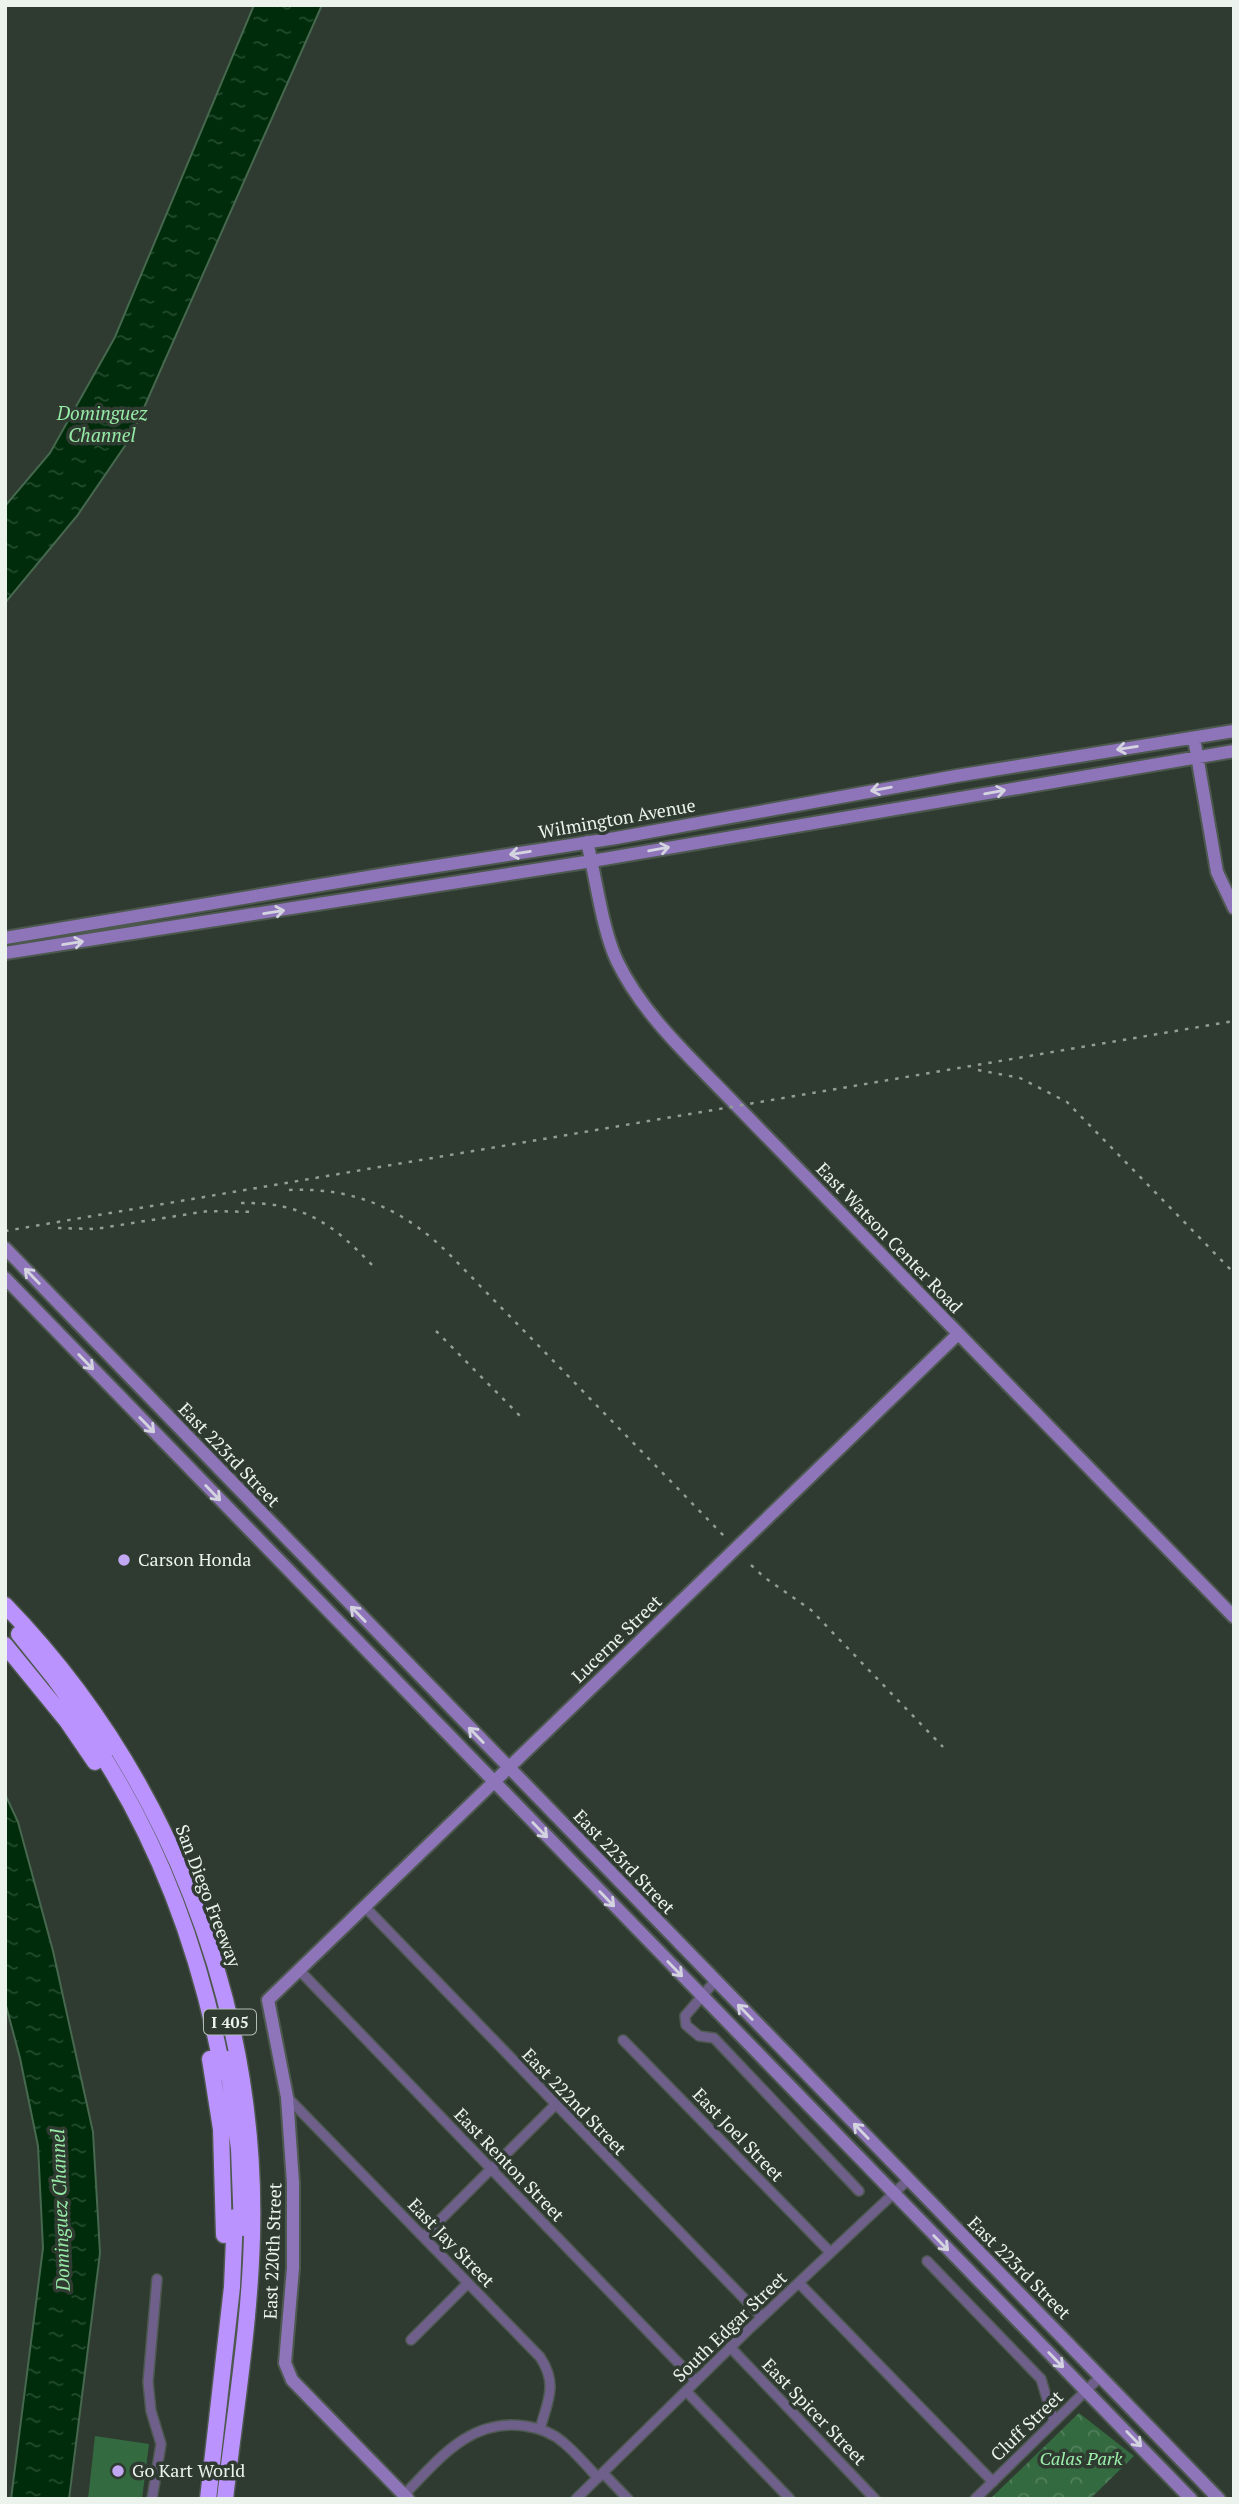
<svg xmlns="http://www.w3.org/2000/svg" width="1239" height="2504" viewBox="0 0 1239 2504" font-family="'PT Serif',serif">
<defs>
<pattern id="forest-crowns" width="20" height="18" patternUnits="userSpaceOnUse" patternTransform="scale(1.75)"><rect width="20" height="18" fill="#346a40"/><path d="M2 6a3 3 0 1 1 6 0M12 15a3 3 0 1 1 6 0" fill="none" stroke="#52805c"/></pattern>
<pattern id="water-ripples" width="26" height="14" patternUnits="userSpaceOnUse" patternTransform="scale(1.75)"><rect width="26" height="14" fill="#002c0b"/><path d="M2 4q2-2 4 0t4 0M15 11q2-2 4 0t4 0" fill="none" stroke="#254b2f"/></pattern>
</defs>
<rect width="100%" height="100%" fill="#2f3b31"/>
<path fill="#346a40" d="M 95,2436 L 149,2444 L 142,2499 L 88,2499 Z"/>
<path fill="url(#forest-crowns)" d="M 1079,2413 L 1134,2456 L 1090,2499 L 990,2499 Z"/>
<path fill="url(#water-ripples)" stroke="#46684e" stroke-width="2" d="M 254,5 L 322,5 L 131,437 L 77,516 L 5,603 L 5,506 L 50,453 L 115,337 Z
M 5,1794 L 18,1822 L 53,1951 L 93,2132 L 100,2253 L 69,2499 L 11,2499 L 43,2248 L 38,2146 L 20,2058 L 5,2002 Z"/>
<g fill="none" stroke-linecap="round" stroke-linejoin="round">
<defs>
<path id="street" d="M 365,1907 L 762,2317
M 300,1971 L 696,2381
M 715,1981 L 685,2016 L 686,2025 L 699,2036 L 714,2038 L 859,2191
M 623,2040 L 830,2252
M 287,2097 L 540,2357 C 558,2384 548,2400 540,2429
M 424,2236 L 555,2105
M 927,2261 L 1041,2379 L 1054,2422
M 799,2283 L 993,2482
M 411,2340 L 468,2283
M 730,2347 L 875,2499
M 686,2391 L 790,2499
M 603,2473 L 628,2499
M 404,2495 C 439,2459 470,2418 525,2426 C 539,2428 553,2433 564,2443 C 576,2453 587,2466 598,2478
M 152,2499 L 161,2444 L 151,2411 L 148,2382 L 157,2279
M 576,2499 L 745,2333 L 908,2180
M 975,2499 L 1101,2376"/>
<path id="secondary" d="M 1194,738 L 1217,872 L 1234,908
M 587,842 C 596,878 602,929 617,961 C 644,1017 694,1061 736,1105 L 1234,1617
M 5,938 L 392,873 L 616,838 L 956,776 L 1234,731
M 5,953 L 592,861 L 1234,751
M 5,1248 L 1219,2499
M 5,1278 L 1191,2499
M 408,2499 L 292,2380 L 285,2363 L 293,2268 L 293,2183 L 287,2097 L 268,2000 L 958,1334"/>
<path id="highway" d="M 5,1605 C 166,1771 258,2003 252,2235 C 250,2323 235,2411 225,2499
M 19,1634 L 55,1679 L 106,1750
M 5,1645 L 67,1721 L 95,1762
M 95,1744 C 161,1844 201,1956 223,2073
M 210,2059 L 221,2129 L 224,2235
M 227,2059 L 239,2149 L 242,2228
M 208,2499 L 232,2287 L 235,2217"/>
</defs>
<use href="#street" stroke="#4d584f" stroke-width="12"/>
<use href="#secondary" stroke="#4d584f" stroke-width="16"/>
<use href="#highway" stroke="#4d584f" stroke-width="19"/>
<use href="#street" stroke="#6f608b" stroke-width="9"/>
<use href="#secondary" stroke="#8e75ba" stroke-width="12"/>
<use href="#highway" stroke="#bb93fe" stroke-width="16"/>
<path stroke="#939d95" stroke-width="2.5" stroke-dasharray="3.5 7" stroke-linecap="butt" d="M 978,1070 L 1020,1078 L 1067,1102 L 1234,1273
M 289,1190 C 355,1187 406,1210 452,1257 L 726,1538
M 241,1203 C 304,1202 333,1224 374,1267
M 58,1228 L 95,1229 L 208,1211 L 256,1212
M 5,1231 L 1234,1021
M 436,1331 L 522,1418
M 751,1565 L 764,1577 L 811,1610 L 943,1747"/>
</g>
<defs><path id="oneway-shaft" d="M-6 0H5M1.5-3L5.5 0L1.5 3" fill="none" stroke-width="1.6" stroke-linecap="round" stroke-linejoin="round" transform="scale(1.75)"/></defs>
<g stroke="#d4d4e0">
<use href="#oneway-shaft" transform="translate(1127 748) rotate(171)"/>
<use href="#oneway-shaft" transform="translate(881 789) rotate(170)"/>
<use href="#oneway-shaft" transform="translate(995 792) rotate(-10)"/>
<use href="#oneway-shaft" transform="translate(659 849) rotate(-10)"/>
<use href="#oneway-shaft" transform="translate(520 853) rotate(171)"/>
<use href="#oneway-shaft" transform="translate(274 912) rotate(-9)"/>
<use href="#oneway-shaft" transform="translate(73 943) rotate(-9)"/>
<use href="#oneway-shaft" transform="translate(32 1276) rotate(-134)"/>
<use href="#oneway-shaft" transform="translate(86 1362) rotate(46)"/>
<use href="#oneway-shaft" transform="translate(147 1425) rotate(46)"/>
<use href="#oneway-shaft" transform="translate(213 1493) rotate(46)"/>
<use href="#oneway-shaft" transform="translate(358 1614) rotate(-134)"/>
<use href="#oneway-shaft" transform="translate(476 1735) rotate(-134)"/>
<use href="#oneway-shaft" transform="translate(540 1830) rotate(46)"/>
<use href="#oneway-shaft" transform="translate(607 1899) rotate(46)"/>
<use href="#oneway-shaft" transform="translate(675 1969) rotate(46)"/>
<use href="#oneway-shaft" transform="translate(745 2012) rotate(-134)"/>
<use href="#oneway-shaft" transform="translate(861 2131) rotate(-134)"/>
<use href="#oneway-shaft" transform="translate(941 2243) rotate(46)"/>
<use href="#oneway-shaft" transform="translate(1056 2360) rotate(46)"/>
<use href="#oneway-shaft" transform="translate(1134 2439) rotate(46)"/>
</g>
<g fill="#c2a8f3" stroke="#2f3b31" stroke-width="2.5">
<circle cx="124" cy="1560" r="7"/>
<circle cx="118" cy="2471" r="7"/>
</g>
<g text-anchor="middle" stroke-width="7" stroke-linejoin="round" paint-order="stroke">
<rect fill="#2f3b31" stroke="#b3bcb4" stroke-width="2" x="204" y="2009.5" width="52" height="25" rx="5"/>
<g font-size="16" font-weight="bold" fill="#ebf3ec">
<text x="230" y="2028">I 405</text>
</g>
<g font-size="18" fill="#ebf3ec" stroke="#2f3b31">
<text transform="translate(617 819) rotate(-10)" y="6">Wilmington Avenue</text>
<text transform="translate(889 1238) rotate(46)" y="6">East Watson Center Road</text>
<text transform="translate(229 1455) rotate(46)" y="6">East 223rd Street</text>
<text transform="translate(617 1639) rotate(-44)" y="6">Lucerne Street</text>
<text transform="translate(624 1862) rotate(46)" y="6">East 223rd Street</text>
<text transform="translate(208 1896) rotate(69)" y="6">San Diego Freeway</text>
<text transform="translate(574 2102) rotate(46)" y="6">East 222nd Street</text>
<text transform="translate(738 2135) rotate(46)" y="6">East Joel Street</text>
<text transform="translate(509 2165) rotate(46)" y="6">East Renton Street</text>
<text transform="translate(451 2243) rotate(46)" y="6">East Jay Street</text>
<text transform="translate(273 2251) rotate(-88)" y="6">East 220th Street</text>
<text transform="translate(1019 2268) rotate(45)" y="6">East 223rd Street</text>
<text transform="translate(730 2327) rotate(-44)" y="6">South Edgar Street</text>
<text transform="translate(814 2412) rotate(46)" y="6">East Spicer Street</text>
<text transform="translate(1027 2426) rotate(-44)" y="6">Cluff Street</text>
</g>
<g font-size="18" fill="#ebf3ec" stroke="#2f3b31" text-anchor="start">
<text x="138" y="1566">Carson Honda</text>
<text x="132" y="2477">Go Kart World</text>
</g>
<g font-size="18" font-style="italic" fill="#9befab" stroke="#2f3b31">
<text x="1081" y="2465">Calas Park</text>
</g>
<g font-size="19" font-style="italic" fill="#97eba7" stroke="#2f3b31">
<text x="102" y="420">Dominguez<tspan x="102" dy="22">Channel</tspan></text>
<text transform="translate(60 2210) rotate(-92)" y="7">Dominguez Channel</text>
</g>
</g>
<rect width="1239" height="2504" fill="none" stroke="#ebf3ec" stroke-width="14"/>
</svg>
